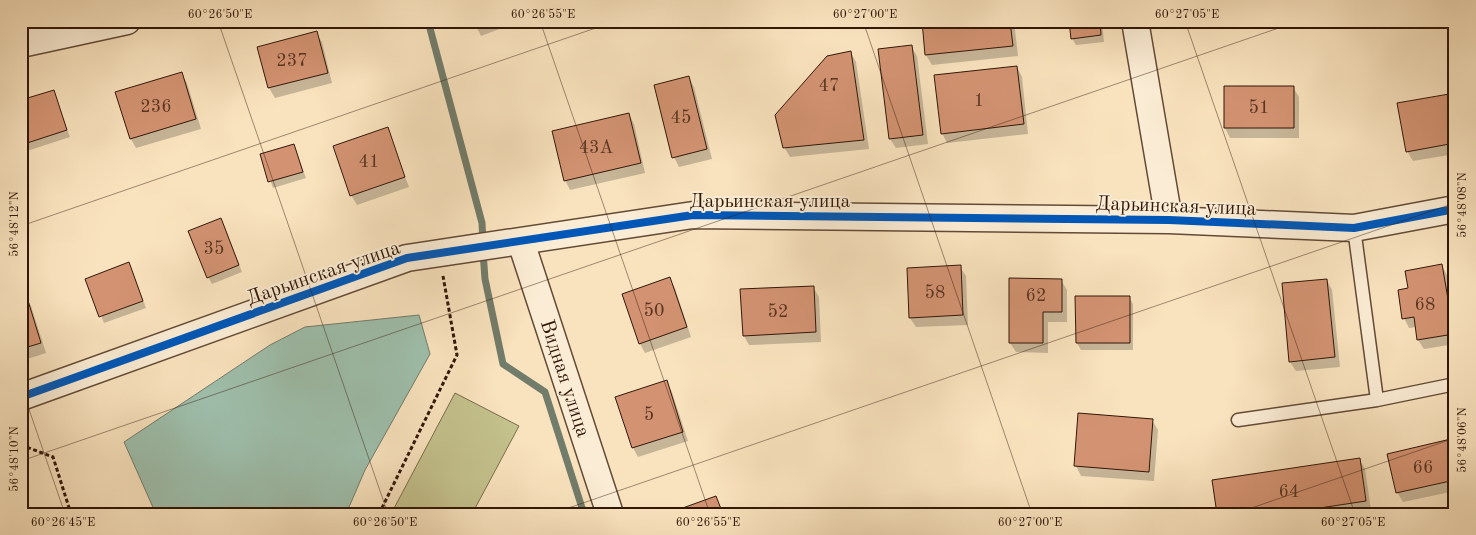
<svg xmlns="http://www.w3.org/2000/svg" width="1476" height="535" viewBox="0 0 1476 535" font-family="'Old Standard TT',serif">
<rect width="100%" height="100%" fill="#f9e3be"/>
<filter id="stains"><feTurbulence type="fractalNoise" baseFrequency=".004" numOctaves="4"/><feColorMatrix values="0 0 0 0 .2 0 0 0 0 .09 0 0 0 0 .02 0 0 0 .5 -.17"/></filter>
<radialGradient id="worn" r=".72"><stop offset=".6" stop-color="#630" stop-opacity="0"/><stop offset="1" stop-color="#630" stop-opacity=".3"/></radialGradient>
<path fill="#c4c28d" stroke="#7a6c4a" d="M 455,393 L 519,426 L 472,514 L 391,514 Z"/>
<path fill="#9ebfac" stroke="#727c6a" d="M 419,315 L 430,354 L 365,470 L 346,514 L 156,514 L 124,442 L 270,345 L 305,327 Z"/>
<path fill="#0003" d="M 452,21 L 514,21 L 515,23 L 481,36 L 474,22 L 456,28 Z
M 923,21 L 1014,21 L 1018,56 L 932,65 L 926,55 Z
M 1070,21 L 1102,21 L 1104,42 L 1076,45 L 1072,38 Z
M 316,33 L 322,42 L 332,83 L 275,98 L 269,88 L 258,47 Z
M 911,46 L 917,56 L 928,144 L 896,148 L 890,139 Z
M 851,53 L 856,62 L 869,149 L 790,157 L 784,147 Z
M 1017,67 L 1022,77 L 1028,134 L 947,143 L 942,133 Z
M 181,73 L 187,83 L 201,129 L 136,148 L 131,139 Z
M 689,78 L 694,87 L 712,159 L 679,167 L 674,157 Z
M 1293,87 L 1299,97 L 1299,138 L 1230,138 L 1225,128 Z
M 53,91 L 70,137 L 24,152 L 21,146 L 21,102 Z
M 1455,94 L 1455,154 L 1413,161 L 1407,151 Z
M 629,114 L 634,124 L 645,173 L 570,190 L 565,180 Z
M 387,129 L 409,187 L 357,205 L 351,195 Z
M 294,145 L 306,178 L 273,188 L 261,155 Z
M 224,226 L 242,272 L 212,284 L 208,277 Z
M 1442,266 L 1447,275 L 1455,319 L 1455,344 L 1424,349 L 1418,340 L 1416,327 L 1409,328 L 1404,318 L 1409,289 Z
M 960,267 L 966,276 L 968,325 L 916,327 L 910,318 Z
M 132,271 L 146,308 L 104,323 L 87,280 Z
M 669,278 L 675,288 L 691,337 L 645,353 L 640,344 Z
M 1061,280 L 1067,290 L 1067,322 L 1048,322 L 1048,353 L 1016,352 L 1010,343 Z
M 1327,280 L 1332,290 L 1340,367 L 1296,371 L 1290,362 Z
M 813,287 L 819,297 L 821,342 L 749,345 L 744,336 Z
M 25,296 L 31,306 L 46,353 L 21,361 L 21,297 Z
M 1077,297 L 1129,297 L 1133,304 L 1133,350 L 1081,350 L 1077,343 Z
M 667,382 L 672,392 L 688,441 L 638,457 L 633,448 Z
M 1152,420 L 1158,430 L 1154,481 L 1081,476 L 1076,466 Z
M 1455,440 L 1455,491 L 1403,502 L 1397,492 Z
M 1359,459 L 1365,469 L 1371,510 L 1348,514 L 1219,514 Z"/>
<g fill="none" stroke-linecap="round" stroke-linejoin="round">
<path stroke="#727c6a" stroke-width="7" d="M 428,21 L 482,223 L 483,242
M 483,252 L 485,279 L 503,364 L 545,392 L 584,514"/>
</g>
<path fill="#d39372" stroke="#311708" d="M 472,21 L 489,21 L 474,27 Z
M 922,21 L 1010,21 L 1013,46 L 925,55 Z
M 1069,21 L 1100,21 L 1101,35 L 1071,39 Z
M 317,31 L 328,73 L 268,88 L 257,47 Z
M 912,45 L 923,135 L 889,139 L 878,49 Z
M 851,51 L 864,140 L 783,148 L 775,115 L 827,56 Z
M 1017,66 L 1024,124 L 941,134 L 934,75 Z
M 182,72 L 196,119 L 130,139 L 115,92 Z
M 689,76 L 707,149 L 672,158 L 654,85 Z
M 1224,86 L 1294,86 L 1294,128 L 1224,128 Z
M 54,90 L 67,130 L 21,145 L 21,100 Z
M 1455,93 L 1455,143 L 1406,152 L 1397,103 Z
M 629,113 L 641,163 L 564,181 L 552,131 Z
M 388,127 L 405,177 L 350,196 L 333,146 Z
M 294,144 L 303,172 L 268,182 L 260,154 Z
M 221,218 L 239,265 L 207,278 L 188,231 Z
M 129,262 L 143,301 L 99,317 L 85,279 Z
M 1442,264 L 1454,334 L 1417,340 L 1414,317 L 1402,319 L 1398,290 L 1408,288 L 1405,271 Z
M 961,265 L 963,315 L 909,318 L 907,268 Z
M 670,277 L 687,327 L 639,344 L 622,294 Z
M 1009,278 L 1062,279 L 1062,312 L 1043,312 L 1043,343 L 1009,343 Z
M 1327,279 L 1335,357 L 1289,362 L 1282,283 Z
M 814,286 L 816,332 L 743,336 L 740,289 Z
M 26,294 L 41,343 L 21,349 L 21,296 Z
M 1075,296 L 1130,296 L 1130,343 L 1076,343 Z
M 667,380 L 683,432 L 632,448 L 615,397 Z
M 1078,413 L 1153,419 L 1149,472 L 1074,466 Z
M 1455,438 L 1455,480 L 1396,493 L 1387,454 Z
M 1360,458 L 1366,501 L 1280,514 L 1217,514 L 1212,480 Z
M 716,496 L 723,514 L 666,514 Z"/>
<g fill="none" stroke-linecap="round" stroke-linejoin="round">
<defs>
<path id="service" d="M 1354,228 L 1377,400
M 1238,420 L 1377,400 L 1455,384"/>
<path id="minor" d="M 1135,21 L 1169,220
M 21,44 L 127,21
M 521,242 L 610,514
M 21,397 L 407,258 L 693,215 L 1169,220 L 1354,228 L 1455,209"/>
</defs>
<use href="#service" stroke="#634a36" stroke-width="15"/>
<use href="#minor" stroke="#634a36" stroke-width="29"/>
<path stroke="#311708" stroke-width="3" stroke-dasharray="4 2.5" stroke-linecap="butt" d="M 21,445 L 53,457 L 71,514
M 379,514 L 457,355 L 443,276"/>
<use href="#service" stroke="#fbedd5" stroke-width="12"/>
<use href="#minor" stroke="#fbedd5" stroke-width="26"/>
<defs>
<path id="cycleway" d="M 21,397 L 407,258 L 693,215 L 1169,220 L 1354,228 L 1455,209"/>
</defs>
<use href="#cycleway" stroke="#fbedd5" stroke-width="11"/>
<use href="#cycleway" stroke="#0057b8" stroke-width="8"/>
</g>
<path fill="none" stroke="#311708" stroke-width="1" stroke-opacity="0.45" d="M 218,21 L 388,514M 540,21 L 710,514M 863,21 L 1032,514M 1185,21 L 1355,514M 21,226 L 616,21M 21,386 L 65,514M 21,461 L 1299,21M 551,514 L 1455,203M 1234,514 L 1455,438"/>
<g text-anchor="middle" stroke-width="4" stroke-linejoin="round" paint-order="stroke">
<g font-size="18" fill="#5a3622">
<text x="292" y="66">237</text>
<text x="829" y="91">47</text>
<text x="979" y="106">1</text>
<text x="156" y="112">236</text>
<text x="1259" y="113">51</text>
<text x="681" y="123">45</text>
<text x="596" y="153">43А</text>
<text x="369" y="167">41</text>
<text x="214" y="254">35</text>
<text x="935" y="298">58</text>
<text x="1036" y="301">62</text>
<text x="1425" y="310">68</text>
<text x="654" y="316">50</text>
<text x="778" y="317">52</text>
<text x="649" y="420">5</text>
<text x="1423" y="473">66</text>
<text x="1289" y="497">64</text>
</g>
<g font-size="20" fill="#311708" stroke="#fbedd5">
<text x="770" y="207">Дарьинская улица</text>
<text transform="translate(1176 205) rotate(2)" y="7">Дарьинская улица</text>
<text transform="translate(323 272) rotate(-19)" y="7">Дарьинская улица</text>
<text transform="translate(566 378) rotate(72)" y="7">Видная улица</text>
</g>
</g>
<rect width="1476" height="535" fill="none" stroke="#f9e3be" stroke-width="55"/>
<rect x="28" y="28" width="1420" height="480" fill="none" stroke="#311708" stroke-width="2"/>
<g font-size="12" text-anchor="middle" fill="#311708">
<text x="220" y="18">60°26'50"E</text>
<text x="543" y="18">60°26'55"E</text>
<text x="865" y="18">60°27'00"E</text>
<text x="1187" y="18">60°27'05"E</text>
<text transform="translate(1462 205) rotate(-90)" y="4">56°48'08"N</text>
<text transform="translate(14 224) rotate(-90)" y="4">56°48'12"N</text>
<text transform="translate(1462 440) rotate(-90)" y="4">56°48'06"N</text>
<text transform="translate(14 459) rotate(-90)" y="4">56°48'10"N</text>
<text x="63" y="526">60°26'45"E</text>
<text x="385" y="526">60°26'50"E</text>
<text x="708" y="526">60°26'55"E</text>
<text x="1030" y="526">60°27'00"E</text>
<text x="1353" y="526">60°27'05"E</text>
</g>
<rect width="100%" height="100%" filter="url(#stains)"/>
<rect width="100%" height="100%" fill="url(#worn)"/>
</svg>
